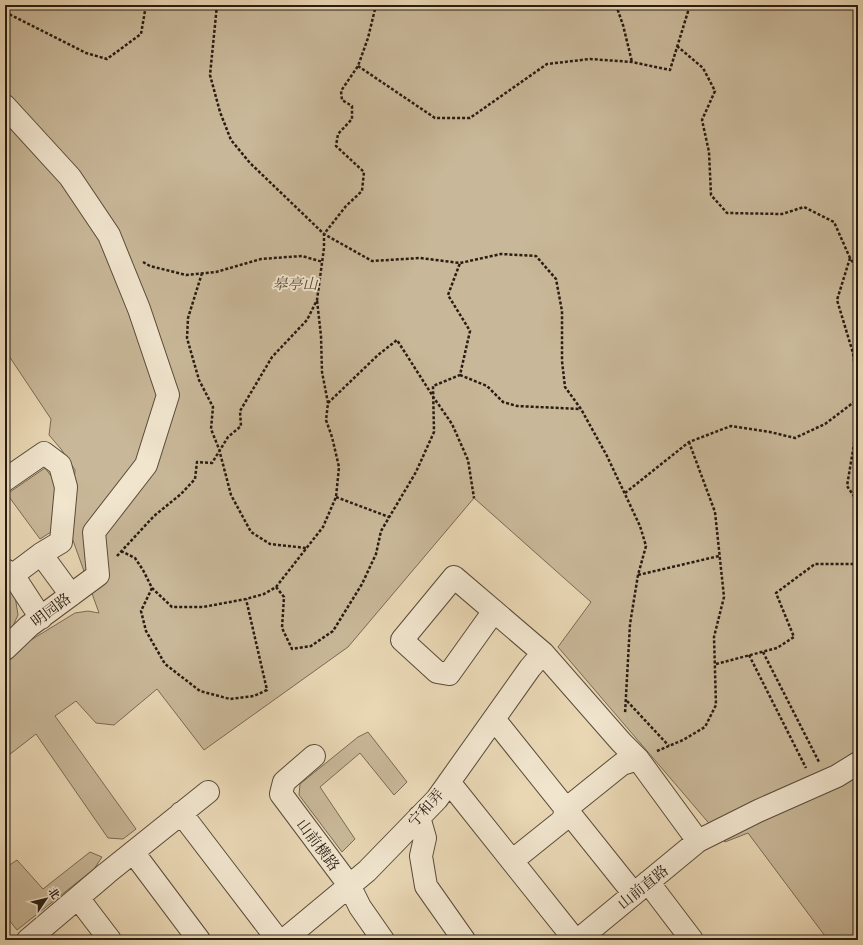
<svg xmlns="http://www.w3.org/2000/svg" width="863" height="945" viewBox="0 0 863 945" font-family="'IM FELL Great Primer','Noto Serif SC',serif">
<rect width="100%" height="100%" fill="#e9d7b4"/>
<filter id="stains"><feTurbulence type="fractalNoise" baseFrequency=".005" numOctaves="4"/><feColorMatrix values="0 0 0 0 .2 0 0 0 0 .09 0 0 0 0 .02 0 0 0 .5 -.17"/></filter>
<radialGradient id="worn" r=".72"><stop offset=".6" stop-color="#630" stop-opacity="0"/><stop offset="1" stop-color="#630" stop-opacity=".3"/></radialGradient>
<path fill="#c8b798" stroke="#786a55" d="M 5,5 L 858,5 L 858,940 L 828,940 L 748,833 L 725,842 L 558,647 L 591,602 L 474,498 L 348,647 L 204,750 L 157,689 L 114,725 L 96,723 L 76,701 L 55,716 L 136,829 L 123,839 L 108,838 L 36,734 L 9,755 L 5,752 L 5,661 L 26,643 L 75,613 L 88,611 L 99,613 L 70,532 L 75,470 L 61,449 L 49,435 L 51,419 L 5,350 Z
M 45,468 L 55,481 L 56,498 L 54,530 L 40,539 L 7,494 Z
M 5,586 L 15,596 L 18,615 L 12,628 L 5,635 Z
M 368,732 L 407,782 L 394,795 L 360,753 L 320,787 L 355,839 L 342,852 L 299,795 L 300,784 L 358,737 Z
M 90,852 L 102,857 L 94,869 L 17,930 L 5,915 L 5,868 L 17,860 L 43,889 Z"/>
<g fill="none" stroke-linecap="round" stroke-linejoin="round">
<defs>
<path id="minor" d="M 5,106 L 70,177 L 109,235 L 139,309 L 168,395 L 146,465 L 94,532 L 98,575 L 29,626 L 5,649
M 5,480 L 44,453 L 60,465 L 66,487 L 61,542 L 41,554
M 5,570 L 13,575 L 41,618
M 13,575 L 41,554 L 71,595
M 494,611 L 449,674 L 437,672 L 402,640 L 454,577 L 543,653 L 621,742 L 638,759 L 698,841
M 494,719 L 634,894
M 314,756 L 284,782 L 281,794 L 349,885 L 360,907 L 383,940
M 449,782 L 575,940
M 181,813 L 278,940
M 419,817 L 425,838 L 421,856 L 426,886 L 464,940
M 133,852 L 199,940
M 512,861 L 563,820 L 566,809 L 622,764 L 638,759
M 648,882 L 692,940
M 78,898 L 110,940
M 28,940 L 107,873 L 208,792
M 284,940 L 367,871 L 437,799 L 530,668 L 543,653
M 578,940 L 698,841 L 758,811 L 837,776 L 858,763"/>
</defs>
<use href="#minor" stroke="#594b3a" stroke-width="24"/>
<path stroke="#291c12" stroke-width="2.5" stroke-dasharray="3 2" stroke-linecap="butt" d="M 217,5 L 210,75 L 220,112 L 231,140 L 250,163 L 324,234 L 372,261 L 420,258 L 460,263 L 501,254 L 536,256 L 556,279 L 562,311 L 562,361 L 565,387 L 581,409 L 607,456 L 640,526 L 646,546 L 638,575 L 630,624 L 625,714
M 616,5 L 623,25 L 632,62
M 5,12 L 86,53 L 107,59 L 141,34 L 146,5
M 677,46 L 703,68 L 715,91 L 702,120 L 709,152 L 711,195 L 727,213 L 782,214 L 804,207 L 834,222 L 850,258 L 858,270
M 358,66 L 435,118 L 470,118 L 547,64 L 590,59 L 632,62 L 670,70 L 690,5
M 850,258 L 837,300 L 853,353 L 858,391
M 143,262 L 150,266 L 186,275 L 216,272 L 261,259 L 302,256 L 323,262
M 202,273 L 188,318 L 187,338 L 199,380 L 213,407 L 211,429 L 219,449 L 231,495 L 251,532 L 270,544 L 306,548
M 460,375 L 487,386 L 503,402 L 517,406 L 580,409
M 328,403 L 378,355 L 397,340 L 434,398 L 452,424 L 468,460 L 474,498
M 858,407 L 854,444 L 847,486 L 858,502
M 625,493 L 689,442 L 731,426 L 770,432 L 795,438 L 825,424 L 858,399
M 336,497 L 389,517
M 121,551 L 135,558 L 143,570 L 152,588 L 172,607 L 203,607 L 246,599 L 264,594 L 276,587 L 323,527 L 336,497 L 339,467 L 332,437 L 326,420 L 328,403 L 322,372 L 321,336 L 317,300
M 117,556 L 154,516 L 181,494 L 195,479 L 197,462 L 212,463 L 228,437 L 241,426 L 240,411 L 272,357 L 307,320 L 317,300 L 324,248 L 324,234 L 346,206 L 362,191 L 364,172 L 336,146 L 338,134 L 352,119 L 352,106 L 342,100 L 341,91 L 358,66 L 368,38 L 376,5
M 638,575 L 719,556
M 276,587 L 284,597 L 282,628 L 292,649 L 311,646 L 333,631 L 362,584 L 376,554 L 381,531 L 416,472 L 434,432 L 433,386 L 460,375 L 470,331 L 448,295 L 460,263
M 152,588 L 141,611 L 146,631 L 165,664 L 200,691 L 230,699 L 254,696 L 267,690 L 246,599
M 763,652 L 819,762
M 749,655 L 806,768
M 716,664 L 777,648 L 794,637 L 776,593 L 815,564 L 858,564
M 627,701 L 669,746
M 657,751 L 683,740 L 705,727 L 716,705 L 714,637 L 724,597 L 715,512 L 689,442"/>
<use href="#minor" stroke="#f1e5ce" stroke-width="22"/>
</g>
<g text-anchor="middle" stroke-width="4" stroke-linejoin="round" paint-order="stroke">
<g font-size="15" font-style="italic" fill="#594a3a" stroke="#f1e5ce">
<text x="295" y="289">皋亭山</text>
</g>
<g font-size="15" fill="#291c12" stroke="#f1e5ce">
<text transform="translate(51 610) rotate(-37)" y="5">明园路</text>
<text transform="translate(426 808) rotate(-48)" y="5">宁和弄</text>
<text transform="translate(318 845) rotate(53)" y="5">山前横路</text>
<text transform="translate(643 887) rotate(-39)" y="5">山前直路</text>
</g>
</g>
<rect width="863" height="945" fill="none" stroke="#e9d7b4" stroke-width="20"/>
<rect x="6" y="6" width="851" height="933" fill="none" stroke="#291c12" stroke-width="2"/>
<rect x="10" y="10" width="843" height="925" fill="none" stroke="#291c12"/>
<g transform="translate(46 899) rotate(55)" stroke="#f1e5ce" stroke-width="3" paint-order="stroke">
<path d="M0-3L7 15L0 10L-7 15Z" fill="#291c12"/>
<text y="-6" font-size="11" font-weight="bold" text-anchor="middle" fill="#291c12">北</text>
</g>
<rect width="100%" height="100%" filter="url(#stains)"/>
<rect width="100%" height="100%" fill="url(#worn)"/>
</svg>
